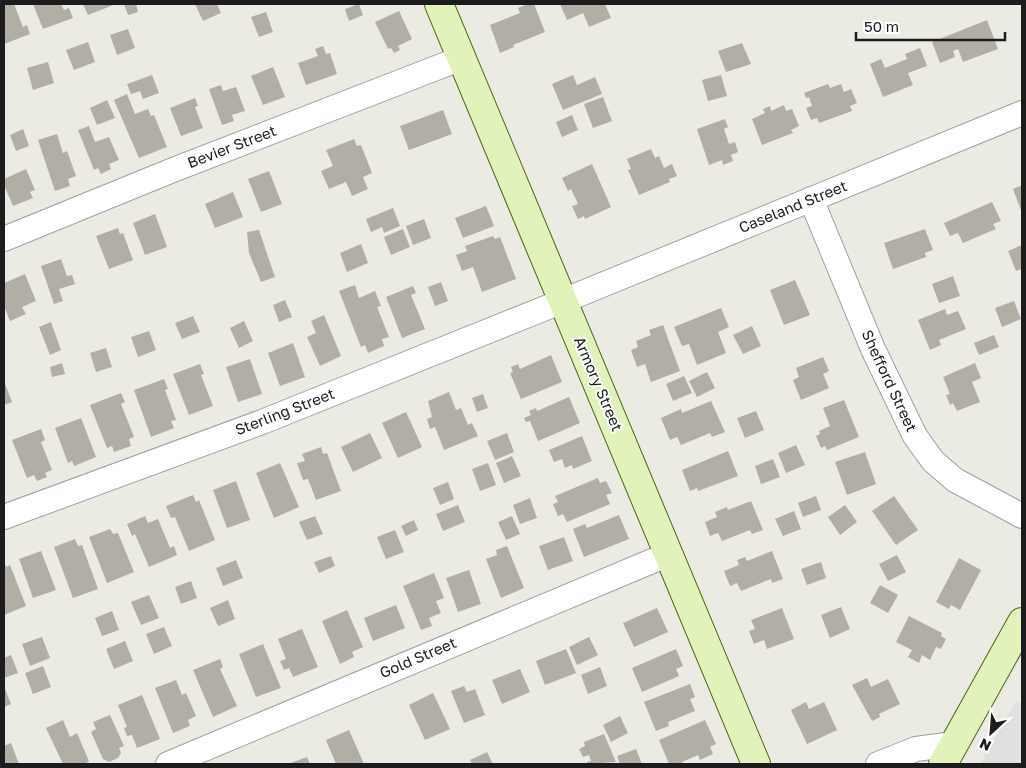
<svg xmlns="http://www.w3.org/2000/svg" width="1026" height="768" viewBox="0 0 1026 768" font-family="'Golos Text',sans-serif">
<rect width="100%" height="100%" fill="#ecebe3"/>
<path fill="#e0e0e0" d="M 1016,701 L 1022,704 L 1022,764 L 980,764 Z"/>
<path fill="#b1aea6" d="M 4,4 L 14,4 L 23,27 L 27,25 L 30,34 L 4,44 Z
M 33,4 L 61,4 L 64,10 L 69,8 L 73,18 L 43,29 Z
M 83,4 L 116,4 L 88,15 Z
M 124,4 L 136,4 L 138,12 L 128,15 Z
M 195,4 L 217,4 L 221,13 L 203,21 Z
M 359,4 L 363,15 L 349,21 L 345,9 Z
M 528,4 L 534,4 L 545,32 L 513,45 L 514,47 L 500,53 L 490,25 L 520,13 L 518,8 Z
M 560,4 L 605,4 L 611,18 L 589,27 L 583,13 L 567,20 Z
M 399,11 L 412,39 L 398,46 L 400,50 L 394,53 L 391,48 L 388,49 L 375,22 Z
M 266,12 L 273,32 L 259,37 L 251,17 Z
M 987,20 L 998,49 L 963,62 L 958,49 L 953,51 L 955,57 L 940,63 L 932,42 Z
M 128,29 L 135,48 L 117,55 L 110,35 Z
M 88,42 L 95,62 L 74,70 L 66,50 Z
M 742,43 L 751,64 L 726,72 L 718,51 Z
M 323,46 L 326,54 L 330,53 L 337,74 L 306,85 L 298,63 L 318,56 L 315,49 Z
M 920,48 L 927,66 L 908,73 L 913,85 L 883,97 L 870,64 L 881,59 L 885,68 L 907,59 L 905,54 Z
M 48,62 L 54,83 L 33,90 L 27,68 Z
M 273,67 L 285,97 L 263,105 L 251,76 Z
M 152,75 L 159,93 L 143,99 L 140,91 L 131,94 L 127,84 Z
M 573,75 L 577,85 L 595,77 L 602,94 L 563,110 L 552,84 Z
M 721,75 L 727,96 L 708,101 L 702,80 Z
M 828,84 L 830,88 L 841,84 L 844,92 L 851,89 L 857,103 L 850,106 L 852,111 L 819,123 L 817,118 L 811,120 L 806,108 L 812,106 L 809,97 L 806,98 L 804,93 Z
M 221,85 L 223,91 L 236,87 L 245,111 L 232,115 L 234,121 L 222,125 L 209,89 Z
M 127,94 L 135,114 L 148,109 L 151,116 L 154,115 L 167,147 L 139,158 L 114,100 Z
M 603,97 L 612,121 L 593,128 L 584,104 Z
M 195,98 L 198,106 L 195,107 L 203,128 L 181,136 L 170,108 Z
M 107,100 L 115,118 L 97,125 L 90,108 Z
M 784,105 L 786,111 L 792,109 L 799,126 L 791,130 L 793,133 L 762,145 L 752,119 L 765,113 L 763,109 L 770,106 L 771,111 Z
M 443,110 L 452,134 L 409,150 L 400,126 Z
M 572,115 L 578,130 L 562,137 L 556,122 Z
M 725,119 L 728,127 L 724,129 L 729,144 L 735,142 L 738,152 L 731,155 L 733,161 L 723,165 L 722,160 L 709,165 L 697,129 Z
M 89,126 L 95,142 L 109,137 L 119,160 L 109,164 L 111,169 L 101,174 L 98,168 L 94,170 L 78,130 Z
M 23,129 L 29,146 L 16,151 L 10,135 Z
M 57,134 L 63,153 L 67,151 L 76,176 L 68,179 L 70,186 L 55,191 L 38,140 Z
M 354,139 L 357,146 L 361,145 L 372,173 L 363,177 L 368,189 L 352,196 L 346,182 L 329,189 L 321,171 L 333,166 L 326,150 Z
M 651,149 L 655,158 L 659,156 L 664,168 L 672,164 L 677,176 L 669,179 L 670,182 L 639,195 L 628,170 L 631,169 L 627,159 Z
M 592,164 L 611,207 L 585,219 L 584,216 L 578,219 L 572,206 L 578,204 L 571,189 L 568,191 L 562,178 Z
M 26,169 L 35,190 L 30,192 L 33,198 L 13,206 L 4,185 L 4,179 Z
M 269,171 L 282,204 L 261,212 L 248,179 Z
M 1022,185 L 1022,213 L 1013,189 Z
M 233,192 L 243,217 L 215,228 L 205,204 Z
M 992,202 L 1001,221 L 993,224 L 996,229 L 963,243 L 958,233 L 950,236 L 944,223 Z
M 486,206 L 494,226 L 463,238 L 455,218 Z
M 393,208 L 400,226 L 384,233 L 382,227 L 371,232 L 366,219 Z
M 155,214 L 167,247 L 145,255 L 133,223 Z
M 424,219 L 431,238 L 413,245 L 406,226 Z
M 118,228 L 120,234 L 123,233 L 133,260 L 109,269 L 96,236 Z
M 403,229 L 410,247 L 391,255 L 384,237 Z
M 925,229 L 933,250 L 925,253 L 926,257 L 893,269 L 884,243 Z
M 259,230 L 275,277 L 261,282 L 249,253 L 247,232 Z
M 493,236 L 495,239 L 500,237 L 516,279 L 482,292 L 473,267 L 462,271 L 456,255 L 467,251 L 465,246 Z
M 361,244 L 368,263 L 347,272 L 340,253 Z
M 1022,245 L 1022,269 L 1016,271 L 1008,251 Z
M 61,259 L 67,276 L 72,275 L 75,284 L 59,289 L 63,301 L 54,304 L 41,266 Z
M 25,274 L 36,301 L 22,307 L 26,314 L 10,321 L 4,306 L 4,283 Z
M 953,276 L 960,296 L 939,303 L 932,284 Z
M 795,280 L 810,315 L 784,325 L 770,290 Z
M 441,282 L 448,301 L 435,306 L 428,287 Z
M 355,285 L 359,298 L 375,291 L 381,306 L 377,307 L 389,337 L 382,339 L 384,346 L 368,353 L 365,345 L 361,347 L 339,291 Z
M 413,286 L 416,293 L 411,295 L 425,329 L 402,338 L 386,297 Z
M 285,300 L 292,317 L 279,322 L 273,305 Z
M 1014,301 L 1021,319 L 1002,327 L 995,308 Z
M 721,308 L 729,327 L 718,332 L 726,353 L 697,365 L 689,344 L 682,346 L 674,327 Z
M 945,309 L 947,315 L 958,311 L 966,329 L 939,340 L 941,345 L 930,350 L 918,320 Z
M 324,315 L 341,356 L 320,366 L 307,337 L 316,333 L 311,321 Z
M 193,316 L 200,332 L 182,339 L 175,323 Z
M 244,321 L 253,341 L 239,348 L 230,328 Z
M 51,322 L 61,350 L 50,355 L 39,327 Z
M 663,325 L 680,371 L 651,382 L 645,364 L 637,367 L 631,350 L 638,347 L 636,341 L 651,335 L 649,330 Z
M 752,326 L 761,346 L 743,354 L 733,335 Z
M 149,331 L 156,350 L 138,357 L 131,337 Z
M 994,335 L 999,347 L 979,355 L 974,343 Z
M 293,343 L 305,377 L 280,386 L 268,353 Z
M 106,348 L 112,367 L 96,372 L 90,353 Z
M 551,355 L 562,382 L 521,399 L 510,373 L 513,372 L 511,367 L 518,364 L 520,369 Z
M 823,357 L 829,371 L 823,374 L 829,388 L 801,400 L 793,380 L 799,377 L 796,368 Z
M 250,359 L 262,394 L 238,402 L 226,367 Z
M 62,363 L 65,374 L 52,377 L 50,367 Z
M 975,363 L 981,378 L 972,382 L 980,402 L 957,411 L 953,403 L 950,405 L 946,395 L 950,394 L 943,377 Z
M 200,364 L 204,374 L 201,375 L 213,406 L 189,415 L 173,374 Z
M 707,372 L 715,388 L 697,397 L 689,381 Z
M 684,376 L 692,393 L 673,401 L 666,384 Z
M 164,379 L 168,389 L 165,390 L 176,420 L 171,421 L 174,428 L 151,437 L 134,390 Z
M 4,381 L 12,402 L 4,405 Z
M 449,392 L 456,410 L 461,408 L 468,425 L 472,423 L 478,436 L 444,450 L 435,427 L 430,429 L 427,419 L 432,417 L 428,401 Z
M 121,393 L 125,402 L 121,404 L 134,437 L 129,439 L 131,446 L 114,452 L 112,446 L 107,448 L 90,405 Z
M 483,394 L 488,408 L 477,412 L 472,398 Z
M 569,397 L 580,423 L 538,441 L 530,421 L 526,422 L 524,418 L 531,415 L 529,411 L 536,408 L 537,411 Z
M 844,400 L 859,437 L 827,450 L 825,446 L 821,448 L 816,436 L 820,434 L 819,431 L 830,426 L 823,408 Z
M 711,401 L 725,432 L 712,437 L 710,433 L 681,445 L 677,437 L 670,440 L 661,418 L 681,409 L 682,413 Z
M 756,411 L 764,430 L 745,438 L 737,418 Z
M 406,412 L 422,447 L 398,458 L 382,423 Z
M 81,418 L 96,457 L 74,466 L 72,461 L 68,463 L 55,428 Z
M 41,429 L 45,440 L 41,442 L 52,470 L 45,473 L 47,477 L 37,481 L 34,475 L 27,478 L 12,440 Z
M 370,433 L 382,458 L 353,472 L 341,447 Z
M 507,433 L 514,452 L 495,460 L 487,441 Z
M 582,436 L 592,461 L 573,469 L 572,465 L 565,468 L 562,459 L 554,462 L 549,450 Z
M 796,445 L 805,465 L 786,473 L 778,453 Z
M 321,447 L 323,454 L 327,453 L 341,491 L 316,500 L 308,479 L 303,480 L 297,463 L 305,461 L 302,454 Z
M 728,451 L 738,476 L 698,491 L 697,488 L 690,491 L 682,470 Z
M 865,452 L 876,484 L 847,495 L 835,462 Z
M 512,456 L 521,476 L 504,483 L 496,463 Z
M 773,459 L 780,477 L 761,484 L 755,466 Z
M 280,463 L 299,507 L 274,518 L 256,473 Z
M 488,463 L 496,485 L 480,491 L 472,469 Z
M 598,478 L 600,483 L 606,481 L 612,493 L 606,495 L 610,504 L 567,522 L 563,514 L 558,516 L 553,504 L 558,502 L 555,496 Z
M 236,481 L 250,520 L 227,528 L 213,490 Z
M 448,482 L 454,499 L 440,505 L 433,488 Z
M 193,495 L 196,502 L 199,500 L 215,540 L 189,551 L 175,517 L 171,518 L 166,506 Z
M 816,496 L 821,510 L 803,517 L 798,503 Z
M 894,496 L 918,530 L 896,545 L 872,511 Z
M 530,498 L 537,518 L 520,524 L 513,505 Z
M 751,501 L 763,530 L 752,534 L 750,530 L 722,541 L 718,533 L 710,536 L 705,522 L 717,517 L 715,512 L 727,507 L 728,510 Z
M 458,505 L 465,522 L 443,531 L 436,514 Z
M 845,505 L 857,522 L 840,535 L 828,517 Z
M 794,511 L 801,529 L 783,536 L 775,519 Z
M 619,515 L 629,539 L 584,557 L 573,529 L 585,524 L 587,528 Z
M 145,516 L 148,523 L 158,519 L 170,548 L 174,546 L 177,555 L 149,567 L 135,534 L 132,536 L 127,524 Z
M 315,516 L 323,534 L 307,540 L 299,522 Z
M 512,516 L 520,534 L 506,540 L 498,522 Z
M 414,520 L 418,530 L 406,536 L 401,526 Z
M 110,529 L 113,534 L 118,533 L 134,572 L 107,583 L 89,537 Z
M 395,530 L 404,552 L 386,559 L 377,537 Z
M 564,537 L 573,561 L 548,570 L 539,546 Z
M 75,539 L 78,546 L 82,545 L 98,589 L 73,598 L 54,547 Z
M 507,546 L 524,588 L 501,598 L 486,559 L 497,555 L 496,550 Z
M 41,551 L 56,590 L 33,598 L 19,559 Z
M 772,551 L 783,579 L 772,583 L 771,579 L 741,591 L 737,583 L 730,586 L 724,571 L 739,565 L 737,560 L 745,557 L 747,561 Z
M 897,555 L 906,572 L 888,581 L 879,564 Z
M 331,556 L 335,566 L 319,573 L 314,562 Z
M 959,558 L 981,570 L 960,610 L 951,605 L 949,609 L 936,602 Z
M 236,560 L 243,578 L 223,586 L 216,568 Z
M 4,561 L 6,567 L 10,565 L 26,606 L 4,615 Z
M 821,562 L 826,578 L 807,585 L 801,569 Z
M 469,570 L 481,604 L 458,612 L 446,578 Z
M 434,573 L 444,598 L 436,601 L 441,613 L 429,618 L 432,626 L 421,630 L 403,586 Z
M 191,581 L 197,598 L 181,604 L 175,587 Z
M 880,585 L 898,595 L 888,613 L 870,603 Z
M 149,595 L 159,618 L 141,625 L 131,602 Z
M 228,600 L 235,619 L 218,626 L 210,608 Z
M 396,605 L 405,628 L 373,641 L 364,618 Z
M 841,607 L 850,629 L 830,638 L 821,615 Z
M 657,608 L 668,632 L 634,647 L 623,623 Z
M 782,608 L 794,639 L 767,649 L 764,640 L 754,644 L 749,631 L 755,629 L 751,620 Z
M 347,610 L 363,647 L 352,652 L 354,657 L 340,664 L 322,621 Z
M 112,611 L 119,630 L 102,636 L 95,618 Z
M 909,616 L 942,633 L 941,636 L 946,639 L 941,649 L 936,647 L 930,660 L 922,655 L 919,663 L 908,657 L 912,650 L 896,642 Z
M 164,627 L 172,646 L 154,654 L 146,634 Z
M 302,629 L 318,667 L 293,677 L 289,668 L 284,670 L 280,661 L 286,659 L 278,639 Z
M 42,637 L 50,658 L 30,666 L 22,644 Z
M 589,637 L 598,655 L 577,665 L 569,647 Z
M 125,641 L 133,661 L 114,669 L 106,649 Z
M 263,644 L 281,688 L 256,697 L 239,654 Z
M 566,649 L 576,673 L 545,685 L 536,661 Z
M 676,649 L 683,666 L 676,669 L 679,676 L 642,692 L 632,668 Z
M 11,655 L 18,673 L 4,678 L 4,658 Z
M 220,659 L 223,667 L 220,669 L 237,706 L 213,717 L 193,670 Z
M 43,666 L 51,687 L 33,694 L 25,673 Z
M 600,667 L 607,686 L 588,694 L 581,675 Z
M 520,669 L 530,692 L 502,704 L 492,680 Z
M 867,678 L 871,687 L 888,679 L 900,704 L 879,714 L 880,717 L 872,721 L 852,685 Z
M 176,680 L 182,695 L 186,693 L 196,716 L 188,720 L 190,726 L 173,733 L 155,688 Z
M 690,684 L 695,697 L 690,699 L 695,711 L 668,722 L 669,726 L 656,731 L 644,702 Z
M 4,686 L 11,704 L 4,707 Z
M 464,686 L 467,692 L 475,689 L 485,715 L 464,723 L 451,691 Z
M 433,693 L 450,729 L 425,740 L 409,705 Z
M 142,695 L 160,739 L 137,748 L 132,735 L 127,736 L 124,728 L 127,727 L 118,705 Z
M 806,702 L 809,709 L 824,702 L 837,730 L 807,744 L 791,710 Z
M 110,715 L 124,746 L 119,748 L 121,753 L 118,758 L 109,762 L 103,759 L 91,732 L 96,729 L 93,722 Z
M 620,716 L 628,733 L 611,742 L 603,725 Z
M 63,720 L 70,737 L 77,733 L 89,761 L 85,764 L 63,764 L 46,728 Z
M 705,720 L 716,744 L 710,747 L 713,754 L 700,760 L 698,755 L 682,762 L 683,764 L 669,764 L 659,740 Z
M 349,730 L 364,764 L 336,764 L 326,740 Z
M 604,734 L 616,762 L 587,764 L 587,762 L 591,761 L 589,755 L 583,757 L 579,749 L 585,746 L 584,742 Z
M 11,743 L 19,764 L 4,764 L 4,746 Z
M 636,749 L 642,764 L 620,764 L 617,756 Z
M 487,752 L 493,764 L 472,764 L 470,760 Z
M 307,757 L 310,764 L 288,764 Z"/>
<g fill="none" stroke-linecap="round" stroke-linejoin="round">
<defs>
<path id="minor" d="M 811,199 L 873,349 L 915,436 L 933,461 L 955,480 L 1022,516
M 4,239 L 173,170 L 462,58
M 4,517 L 262,422 L 563,301 L 1022,113
M 168,764 L 669,554
M 878,764 L 916,749 L 954,744"/>
<path id="secondary" d="M 439,4 L 756,764
M 943,764 L 1022,622"/>
</defs>
<use href="#minor" stroke="#a0a0a0" stroke-width="26"/>
<use href="#secondary" stroke="#48660f" stroke-width="30"/>
<use href="#minor" stroke="#fff" stroke-width="24"/>
<use href="#secondary" stroke="#e2f2bb" stroke-width="28"/>
</g>
<g text-anchor="middle" stroke-width="4" stroke-linejoin="round" paint-order="stroke">
<g font-size="15" fill="#1c1c1c" stroke="#fff">
<text transform="translate(232 147) rotate(-21)" y="5">Bevier Street</text>
<text transform="translate(793 207) rotate(-22)" y="5">Caseland Street</text>
<text transform="translate(889 381) rotate(65)" y="5">Shefford Street</text>
<text transform="translate(598 384) rotate(67)" y="5">Armory Street</text>
<text transform="translate(285 412) rotate(-21)" y="5">Sterling Street</text>
<text transform="translate(418 658) rotate(-23)" y="5">Gold Street</text>
</g>
</g>
<rect width="1026" height="768" fill="none" stroke="#1c1c1c" stroke-width="10"/>
<g transform="translate(991 733) rotate(206)" stroke="#ffffff" stroke-width="4" paint-order="stroke">
<path d="M0-4L9 19L0 12L-9 19Z" fill="#1c1c1c"/>
<text y="-8" font-size="14" font-weight="bold" text-anchor="middle" fill="#1c1c1c">N</text>
</g>
<path d="M856 32v8h149v-8" fill="none" stroke="#1c1c1c" stroke-width="2.5"/>
<text x="864" y="32" font-size="15" fill="#1c1c1c" stroke="#ffffff" stroke-width="4" paint-order="stroke">50 m</text>
</svg>
